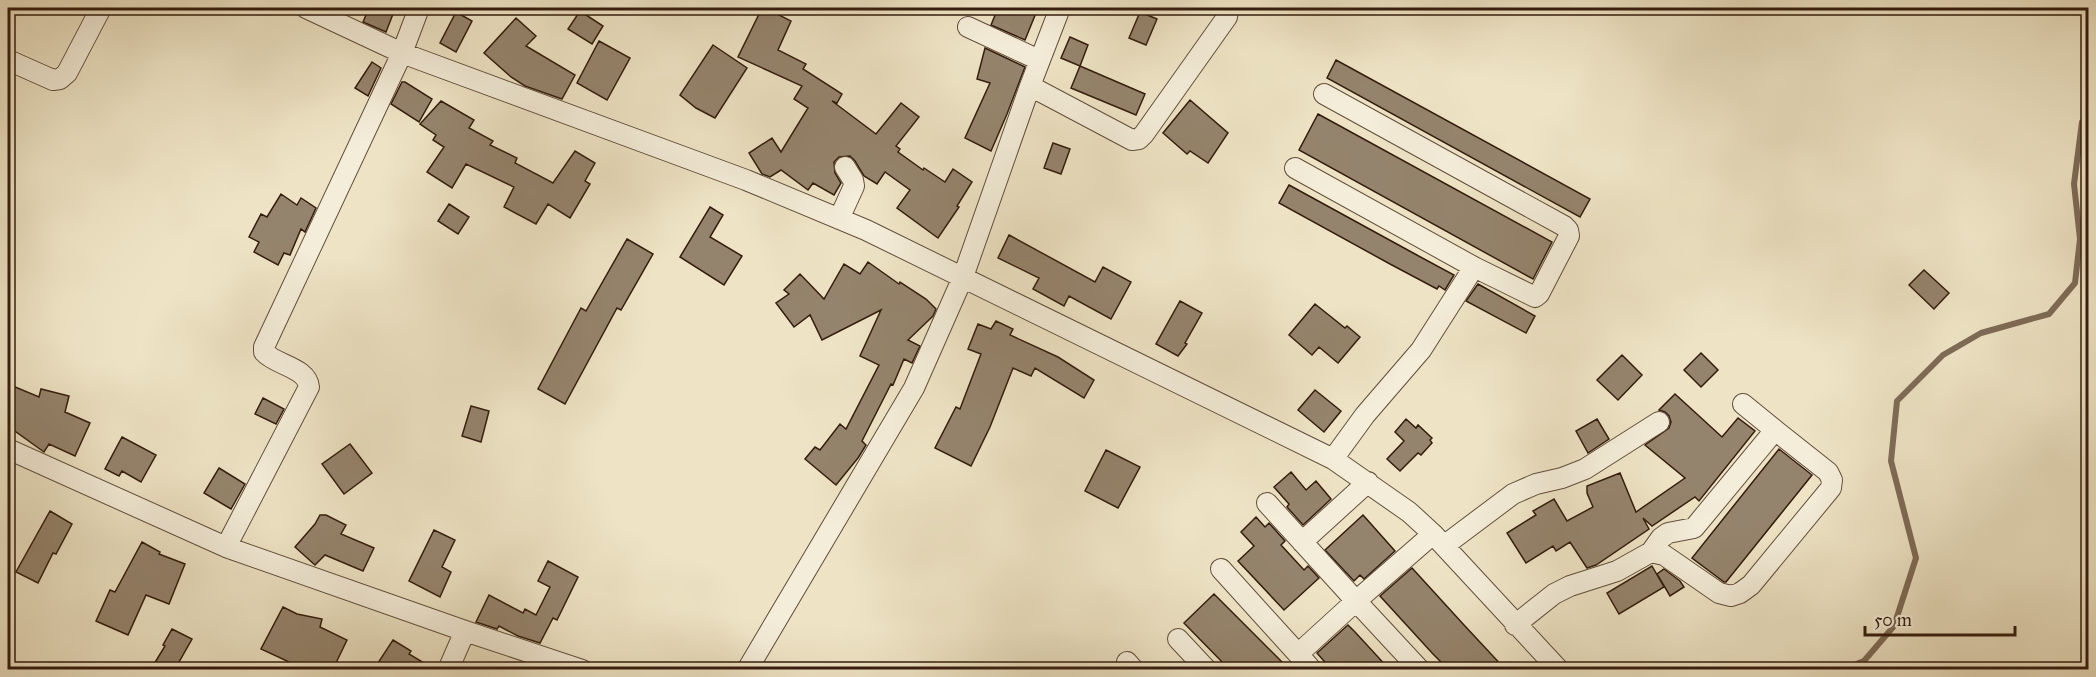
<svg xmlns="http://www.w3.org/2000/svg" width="2096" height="677" viewBox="0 0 2096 677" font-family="'IM FELL Great Primer',serif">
<rect width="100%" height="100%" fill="#eee4c5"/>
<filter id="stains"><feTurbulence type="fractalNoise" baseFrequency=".00333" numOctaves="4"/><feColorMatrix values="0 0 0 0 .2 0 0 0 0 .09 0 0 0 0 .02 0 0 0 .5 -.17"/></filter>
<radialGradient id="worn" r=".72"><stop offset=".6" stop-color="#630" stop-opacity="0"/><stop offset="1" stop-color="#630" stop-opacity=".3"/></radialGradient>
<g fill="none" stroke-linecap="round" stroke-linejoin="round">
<path stroke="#7e6b57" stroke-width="6" d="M 1841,670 L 1864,661 L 1894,626 L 1916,558 L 1891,461 L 1897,401 L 1943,355 L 1981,333 L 2049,314 L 2075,283 L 2080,239 L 2074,184 L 2082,122 L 2088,119"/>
</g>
<path fill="#95846d" stroke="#341c0e" stroke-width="1.5" d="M 369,8 L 379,8 L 393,14 L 386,32 L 363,22 Z
M 762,8 L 780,8 L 777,14 L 791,21 L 778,50 L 806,64 L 803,69 L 842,94 L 837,103 L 832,101 L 876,134 L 901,103 L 919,117 L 896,146 L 900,149 L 898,152 L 923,170 L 924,168 L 945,182 L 953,169 L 972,182 L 957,206 L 959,207 L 938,238 L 897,208 L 910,190 L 885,172 L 877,184 L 864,176 L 855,161 L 850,156 L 839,157 L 834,162 L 835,173 L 841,183 L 834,195 L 813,183 L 808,190 L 781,170 L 770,177 L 762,174 L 749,153 L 772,138 L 781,152 L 808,108 L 794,99 L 802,86 L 738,57 Z
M 998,8 L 1038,8 L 1025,40 L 991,25 Z
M 580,11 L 603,26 L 592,44 L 568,29 Z
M 456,12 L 472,21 L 456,52 L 440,43 Z
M 1140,12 L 1157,19 L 1146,45 L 1129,38 Z
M 516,18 L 536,36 L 526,46 L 575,75 L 562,99 L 525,86 L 511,77 L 484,53 Z
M 1070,37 L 1088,45 L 1080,66 L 1061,58 Z
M 599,41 L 630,58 L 607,100 L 577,83 Z
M 713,45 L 747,68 L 715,118 L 696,108 L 680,95 Z
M 985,48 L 1025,67 L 1007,114 L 991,151 L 965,138 L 990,83 L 977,79 Z
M 1336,60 L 1590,199 L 1580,217 L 1327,78 Z
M 372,62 L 381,68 L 368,96 L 355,88 Z
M 1080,66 L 1145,94 L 1136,115 L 1071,88 Z
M 402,82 L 405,82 L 432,99 L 419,122 L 391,104 Z
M 1190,100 L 1228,133 L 1208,163 L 1190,151 L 1187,154 L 1163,133 Z
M 441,101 L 474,120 L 469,128 L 493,141 L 490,145 L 517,158 L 515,163 L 553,183 L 575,151 L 595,163 L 585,181 L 590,184 L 570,218 L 548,204 L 536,224 L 504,207 L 514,187 L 466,164 L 452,188 L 427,172 L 444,147 L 433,140 L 436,135 L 420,124 Z
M 1318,114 L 1552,242 L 1533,279 L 1299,150 Z
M 1053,143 L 1070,149 L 1061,174 L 1044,168 Z
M 1289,185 L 1415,254 L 1454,275 L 1445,290 L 1439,286 L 1437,289 L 1390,264 L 1279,203 Z
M 281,194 L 297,205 L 301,198 L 316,208 L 305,232 L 301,229 L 290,255 L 284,253 L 278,265 L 254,252 L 259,242 L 249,237 L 261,214 L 267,217 Z
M 449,204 L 469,217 L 458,234 L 438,221 Z
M 710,207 L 723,215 L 710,237 L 742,256 L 724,285 L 680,257 Z
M 1009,235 L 1095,282 L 1103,267 L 1131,282 L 1111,319 L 1069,296 L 1064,306 L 1033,289 L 1039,278 L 998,258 Z
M 627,239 L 653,254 L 621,310 L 617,308 L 565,404 L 538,389 L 581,308 L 586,311 Z
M 868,262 L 899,284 L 900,282 L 926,299 L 936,309 L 933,316 L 908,340 L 920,346 L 912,363 L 904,359 L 893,385 L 891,384 L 862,441 L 866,445 L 858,458 L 836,485 L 805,459 L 815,447 L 820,450 L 840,424 L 846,429 L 879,365 L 860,356 L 881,310 L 822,340 L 810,315 L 794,327 L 776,303 L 789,294 L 784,290 L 800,274 L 824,299 L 844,264 L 860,274 Z
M 1924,270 L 1949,293 L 1934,309 L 1909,285 Z
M 1478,284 L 1535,316 L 1526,333 L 1466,301 Z
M 1180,301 L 1202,313 L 1185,343 L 1187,344 L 1178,356 L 1156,344 Z
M 1315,304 L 1345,328 L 1347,326 L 1360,337 L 1338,363 L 1319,347 L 1312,355 L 1289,335 Z
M 996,321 L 1013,329 L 1010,335 L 1058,357 L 1094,380 L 1084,398 L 1035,368 L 1031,376 L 1013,368 L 990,427 L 971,466 L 935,448 L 956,407 L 960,409 L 981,354 L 968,349 L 978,324 L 991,329 Z
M 1701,353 L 1718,370 L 1701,387 L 1684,370 Z
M 1622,355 L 1642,375 L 1618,400 L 1597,380 Z
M 8,384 L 39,397 L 41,389 L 69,396 L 65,412 L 90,423 L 75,456 L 49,444 L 44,452 L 8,426 Z
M 1315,390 L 1341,411 L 1324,432 L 1298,410 Z
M 1675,394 L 1722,437 L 1738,418 L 1755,431 L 1699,501 L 1695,497 L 1652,526 L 1643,518 L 1649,529 L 1596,565 L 1587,568 L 1570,542 L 1556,551 L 1553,546 L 1526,563 L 1507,533 L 1536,515 L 1533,511 L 1554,499 L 1567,521 L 1593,507 L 1587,493 L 1587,486 L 1620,473 L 1636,512 L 1685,478 L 1645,445 L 1669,428 L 1671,422 L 1669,416 L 1665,412 L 1659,410 Z
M 263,398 L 284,409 L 276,424 L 255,414 Z
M 471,406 L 489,411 L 481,442 L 462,436 Z
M 1406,419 L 1416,428 L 1418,425 L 1432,438 L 1430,440 L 1432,443 L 1421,455 L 1418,453 L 1400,471 L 1387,459 L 1404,441 L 1395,432 Z
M 1597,419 L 1609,439 L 1588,453 L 1576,431 Z
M 122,437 L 156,455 L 141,482 L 122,471 L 119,476 L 105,469 Z
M 350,444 L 372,473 L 344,494 L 322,464 Z
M 1779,449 L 1812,475 L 1726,582 L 1724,582 L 1692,558 Z
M 1106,450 L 1140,467 L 1118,508 L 1085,491 Z
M 219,468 L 245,484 L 231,509 L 204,493 Z
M 1291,472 L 1306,490 L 1316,481 L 1331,499 L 1303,525 L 1287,507 L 1289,504 L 1274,487 Z
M 50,511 L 72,524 L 56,554 L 53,553 L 38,583 L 16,572 Z
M 320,515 L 326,515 L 346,525 L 341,534 L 374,548 L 363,571 L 325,555 L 315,565 L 295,547 L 315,524 Z
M 1363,515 L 1395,551 L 1364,579 L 1360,575 L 1354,581 L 1325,550 Z
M 1256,517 L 1265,527 L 1269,523 L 1285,541 L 1281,545 L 1304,570 L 1308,566 L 1319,578 L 1284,610 L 1238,561 L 1254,546 L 1241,532 Z
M 434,530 L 455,540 L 442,567 L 451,572 L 440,597 L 409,581 Z
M 142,542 L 160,552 L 159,554 L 185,564 L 169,604 L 146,595 L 128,635 L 96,621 L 110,590 L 115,592 Z
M 548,561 L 578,577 L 557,620 L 553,618 L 540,643 L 518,636 L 499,626 L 497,629 L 476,622 L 489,595 L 523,613 L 525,609 L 536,615 L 550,587 L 538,581 Z
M 1652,566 L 1664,587 L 1619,614 L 1607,593 Z
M 1412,568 L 1464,625 L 1505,669 L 1448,669 L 1433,654 L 1380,596 Z
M 1664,569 L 1680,581 L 1684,587 L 1670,596 L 1657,574 Z
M 1214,594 L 1289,669 L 1229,669 L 1184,623 Z
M 283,607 L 297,614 L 322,619 L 320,627 L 347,640 L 333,669 L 304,669 L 261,649 Z
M 1348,625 L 1355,632 L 1389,669 L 1331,669 L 1317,653 Z
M 172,629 L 192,639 L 175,669 L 151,669 L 165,646 L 163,645 Z
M 393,640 L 411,651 L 409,654 L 434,669 L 374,669 Z"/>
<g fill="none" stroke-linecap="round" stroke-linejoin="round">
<defs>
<path id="street" d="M 306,8 L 402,53 L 746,180 L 866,230 L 1333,459 L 1409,512 L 1433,534 L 1559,670
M 968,27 L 1039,60
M 8,60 L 53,80 L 60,79 L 67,73 L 101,8
M 1030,86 L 1132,140 L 1139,139 L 1144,134 L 1227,17 L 1228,8
M 1324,94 L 1564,226 L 1568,230 L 1569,236 L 1539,294 L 1535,297 L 1474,267
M 1295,168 L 1474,267 L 1421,350 L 1365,415 L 1333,459
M 839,219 L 854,186 L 853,180 L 845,167
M 8,449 L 226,547 L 465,631 L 582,670
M 1267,503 L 1356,601 L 1433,534
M 1302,542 L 1368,482
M 1445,545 L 1513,494 L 1536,484 L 1562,478 L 1585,469 L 1659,422
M 226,547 L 309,387 C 307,367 275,365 264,352 L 264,347 L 402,53 L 419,8
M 1651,552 L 1664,555 L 1719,593 L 1731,596 L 1740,593 L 1751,585 L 1831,488 L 1832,480 L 1828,472 L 1775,430
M 1221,569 L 1298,654
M 1515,625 L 1554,594 L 1570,586 L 1617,571 L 1651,552 L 1661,538 L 1668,533 L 1694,528 L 1775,430 L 1743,404
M 1178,639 L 1207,670
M 1127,662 L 1134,670
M 448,670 L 465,631
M 747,670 L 914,388 L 963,277 L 1030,86 L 1060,8
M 1312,670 L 1298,654 L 1356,601 L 1420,670"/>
</defs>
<use href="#street" stroke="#624e3c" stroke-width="22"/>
<use href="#street" stroke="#f4edd9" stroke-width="20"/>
</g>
<rect width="2096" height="677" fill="none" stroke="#eee4c5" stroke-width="30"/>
<rect x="9" y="9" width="2078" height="659" fill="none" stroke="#341c0e" stroke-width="3"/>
<rect x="15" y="15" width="2066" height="647" fill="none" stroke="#341c0e" stroke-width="1.5"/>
<path d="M1865 626v9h150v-9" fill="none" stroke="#341c0e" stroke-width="3"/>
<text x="1874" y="626" font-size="18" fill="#341c0e" stroke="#f4edd9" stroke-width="4.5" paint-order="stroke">50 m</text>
<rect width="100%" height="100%" filter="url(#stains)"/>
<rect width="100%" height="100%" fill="url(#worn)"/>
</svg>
